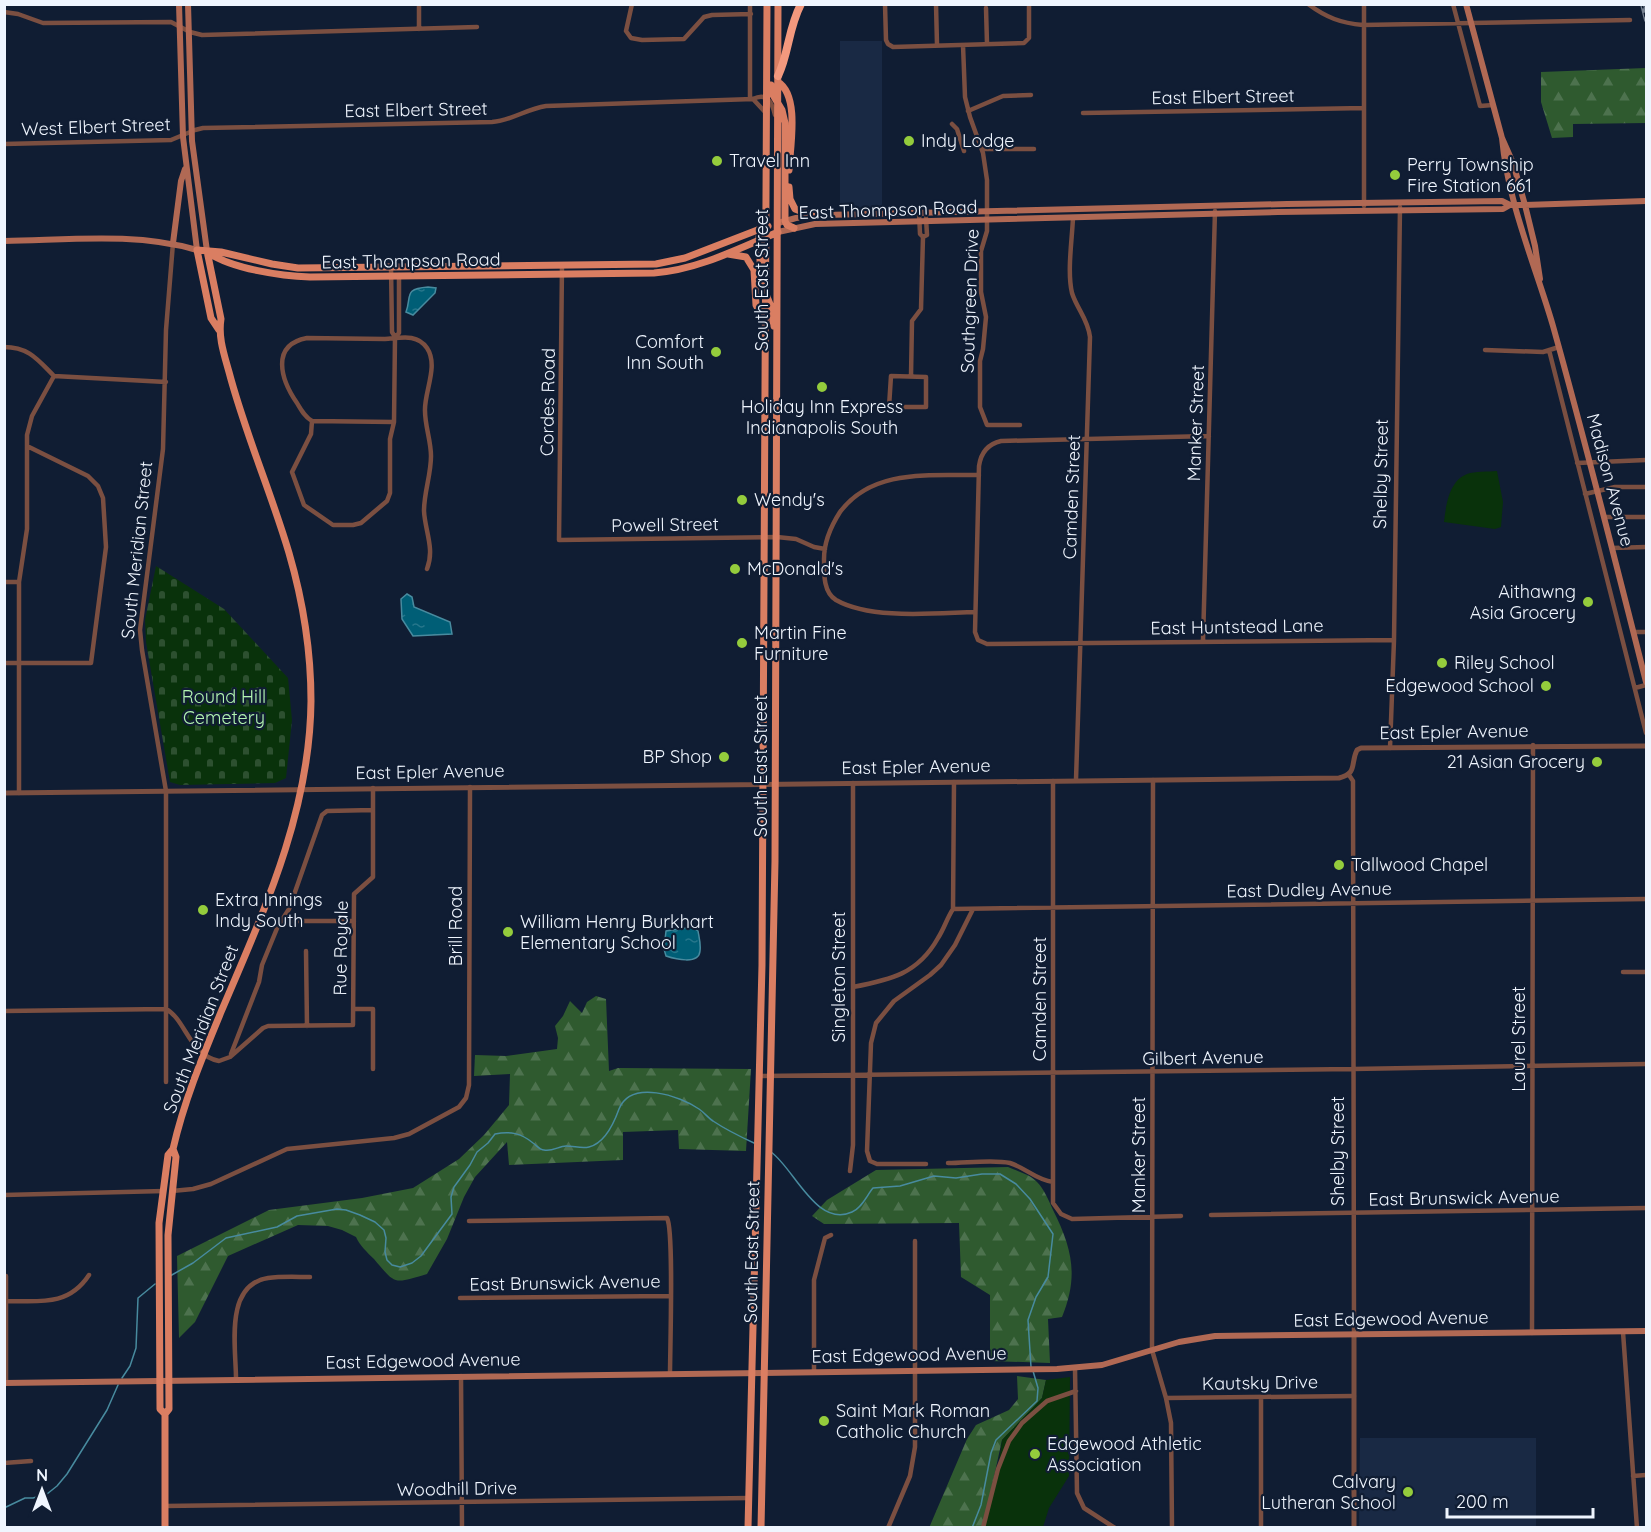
<svg xmlns="http://www.w3.org/2000/svg" width="1651" height="1532" viewBox="0 0 1651 1532" font-family="Quicksand,sans-serif">
<defs>
<pattern id="forest-firs" width="22" height="20" patternUnits="userSpaceOnUse" patternTransform="scale(1.5)"><rect width="22" height="20" fill="#2f5a2f"/><path d="M5 1l3.5 6h-7zM16 11l3.5 6h-7z" fill="#4d724e"/></pattern>
<pattern id="cemetery-stones" width="16" height="16" patternUnits="userSpaceOnUse" patternTransform="scale(1.5)"><rect width="16" height="16" fill="#09320b"/><path d="M2 7V4a2 2 0 0 1 4 0v3zM10 15v-3a2 2 0 0 1 4 0v3z" fill="#2d5030"/></pattern>
<pattern id="water-ripples" width="26" height="14" patternUnits="userSpaceOnUse" patternTransform="scale(1.5)"><rect width="26" height="14" fill="#005e76"/><path d="M2 4q2-2 4 0t4 0M15 11q2-2 4 0t4 0" fill="none" stroke="#26768b"/></pattern>
</defs>
<rect width="100%" height="100%" fill="#101d33"/>
<path fill="#192944" d="M 840,41 L 882,41 L 882,208 L 840,208 Z
M 1360,1438 L 1536,1438 L 1536,1527 L 1359,1527 Z"/>
<path fill="url(#forest-firs)" d="M 1646,68 L 1646,123 L 1573,124 L 1573,137 L 1552,138 L 1541,102 L 1541,72 Z
M 596,996 L 606,999 L 609,1071 L 618,1068 L 751,1069 L 746,1151 L 679,1149 L 678,1130 L 623,1132 L 623,1160 L 509,1165 L 507,1142 L 475,1177 L 464,1197 L 447,1239 L 427,1274 C 393,1284 396,1285 374,1259 C 367,1252 360,1246 356,1237 L 342,1230 L 328,1226 L 298,1225 L 228,1256 L 195,1322 L 179,1338 L 177,1256 L 269,1210 L 362,1198 L 413,1188 L 459,1159 L 484,1135 L 509,1105 L 510,1074 L 474,1076 L 475,1055 L 506,1056 L 557,1049 L 558,1038 L 555,1026 L 563,1016 L 570,1001 L 582,1013 L 587,1002 Z
M 1008,1167 C 1017,1171 1031,1175 1037,1182 C 1044,1189 1049,1201 1053,1210 C 1072,1248 1079,1276 1062,1317 L 1048,1319 L 1050,1363 L 990,1361 L 990,1295 L 961,1277 L 959,1223 L 824,1224 L 812,1216 L 827,1200 L 876,1170 Z
M 1017,1376 L 1046,1380 L 1042,1398 L 1002,1440 L 983,1527 L 929,1528 L 967,1439 L 976,1425 L 1009,1410 L 1018,1399 Z"/>
<path fill="url(#cemetery-stones)" d="M 156,566 L 224,609 L 288,678 L 292,720 L 286,778 L 275,783 L 180,785 L 170,782 L 146,642 L 145,620 Z"/>
<path fill="#09320b" d="M 1497,471 L 1503,502 L 1501,527 L 1495,529 L 1444,522 C 1446,505 1449,481 1467,474 C 1475,471 1488,472 1497,471 Z
M 1070,1377 L 1069,1476 L 1049,1508 L 1043,1527 L 983,1528 L 998,1469 L 1002,1440 L 1042,1398 L 1046,1380 Z"/>
<path fill="url(#water-ripples)" stroke="#488b9f" stroke-width="1.5" d="M 428,287 L 436,288 L 435,293 L 413,315 L 406,312 C 412,296 403,289 428,287 Z
M 407,594 L 412,597 L 414,607 L 450,622 L 452,634 L 413,636 L 402,619 L 401,599 Z
M 692,927 L 698,931 C 699,937 701,944 700,951 C 699,965 675,959 666,956 L 664,949 L 666,931 Z"/>
<g fill="none" stroke-linecap="round" stroke-linejoin="round">
<path stroke="#488b9f" stroke-width="1.5" d="M 771,1152 C 794,1168 816,1228 852,1212 C 862,1208 867,1195 873,1188 L 900,1186 L 934,1176 L 956,1178 L 982,1174 L 1000,1174 L 1016,1184 L 1030,1199 L 1053,1234 L 1048,1277 L 1036,1297 L 1028,1320 L 1031,1367
M 170,1276 L 193,1263 L 226,1238 L 277,1227 L 297,1216 L 337,1209 L 346,1210 L 360,1215 L 375,1222 L 384,1230 L 386,1238 L 385,1252 L 387,1260 L 392,1265 L 400,1267 L 412,1263 L 421,1256 L 452,1214 L 451,1197 L 454,1187 L 470,1165 L 477,1152 L 488,1143 L 495,1134 C 510,1131 521,1133 533,1143 C 537,1146 540,1150 544,1150 C 552,1152 559,1146 566,1146 C 574,1146 582,1149 589,1147 C 605,1143 614,1123 619,1109 C 631,1079 680,1096 699,1109 C 705,1113 708,1118 713,1121 C 725,1129 741,1137 754,1143
M 122,1378 L 130,1366 L 136,1348 L 138,1298 L 155,1284
M 4,1508 L 25,1498 L 33,1498 L 47,1494 L 57,1486 L 67,1474 L 107,1410 L 118,1385
M 972,1528 L 981,1505 L 991,1453 L 996,1440 L 1037,1401 L 1038,1388 L 1033,1371"/>
<path stroke="#7b4f41" stroke-width="4.5" d="M 419,4 L 419,29
M 632,4 L 626,31 L 631,38 L 642,40 L 684,39 L 704,17 L 712,15 L 751,14
M 885,4 L 886,40 L 888,44 L 893,47 L 1024,43 L 1029,38 L 1029,4
M 936,4 L 937,45
M 1308,4 C 1327,18 1341,23 1363,25 L 1630,20
M 1453,4 L 1480,106 L 1493,105
M 986,8 L 987,44
M 4,12 L 18,14 L 43,23 L 171,22 L 190,32 L 202,35 L 477,27
M 963,45 L 965,97 L 970,117 L 983,153 L 987,180 L 987,231 L 981,251 L 981,292 L 986,317 L 983,349 L 980,361 L 980,407 L 987,425 L 1020,425
M 750,99 L 750,4
M 753,99 L 765,112
M 968,111 L 1003,96 L 1031,95
M 1083,113 L 1364,108
M 952,124 L 957,129 L 964,151
M 4,144 L 171,140 L 195,130 L 203,128 L 492,122 C 511,121 526,109 546,106 L 753,99 C 767,92 772,102 775,115
M 982,149 L 1034,149
M 1364,206 L 1364,4
M 919,213 L 920,234 L 923,237
M 1073,218 C 1072,240 1067,272 1072,293 C 1077,309 1088,319 1090,337 L 1076,780
M 562,265 L 559,540 L 777,537 L 796,539 L 814,547 L 825,549
M 391,267 L 392,332 L 395,337
M 399,275 L 399,333 L 395,337 L 394,422 L 390,439 L 390,493 L 387,501 L 361,523 L 353,525 L 333,525 L 304,505 L 292,472 L 311,434 L 312,421 C 305,417 301,410 297,403 C 281,380 270,345 307,338 L 385,339 C 400,338 417,333 427,348 C 439,366 424,392 425,411 C 425,426 431,441 431,456 C 431,475 424,492 424,511 C 425,531 435,549 427,569
M 4,347 C 29,347 38,360 54,376 L 166,382
M 1485,350 L 1543,352 L 1559,347
M 1549,350 L 1646,733
M 891,376 L 926,377 L 926,407 L 889,407 Z
M 911,376 L 912,321 L 921,309 L 923,237 L 927,235 L 926,218
M 312,421 L 394,422
M 1209,436 L 1001,441 C 988,444 981,452 979,466 L 975,632 L 978,640 L 987,644 L 1394,640
M 1577,463 L 1646,460
M 1585,494 L 1615,487 L 1646,487
M 1604,517 L 1646,517
M 1612,548 L 1646,547
M 4,582 L 19,582
M 975,612 C 936,613 871,620 836,600 C 823,592 824,573 824,559 C 824,542 831,526 840,512 C 873,468 930,476 979,475
M 1634,632 L 1646,632
M 1203,641 L 1215,211
M 4,663 L 91,663 L 106,547 L 103,498 L 98,486 L 88,476 L 27,446
M 1635,688 L 1646,685
M 1390,748 L 1394,640 L 1400,207
M 1349,775 L 1353,781 L 1354,1335
M 1153,780 L 1152,1350 L 1166,1398 L 1171,1423 L 1172,1528
M 1053,781 L 1053,1203 L 1061,1214 L 1072,1219 L 1181,1216
M 19,793 L 19,582 L 27,529 L 27,435 L 32,416 L 54,376
M 953,909 L 954,782
M 282,921 L 354,921
M 306,951 L 307,1026
M 1623,972 L 1646,972
M 853,987 C 890,980 918,974 938,938 C 944,929 947,918 953,909 L 1646,899
M 354,1009 L 373,1009 L 373,1069
M 4,1011 L 166,1009 C 186,1020 189,1055 219,1061 L 230,1057 L 263,1028 L 268,1026 L 353,1025 L 354,894 L 373,877 L 373,788
M 231,1054 L 259,982 L 262,965 L 278,926 L 289,909 L 322,815 L 327,811 L 373,810
M 759,1076 L 1353,1069 L 1646,1064
M 166,1082 L 166,791 L 142,650 L 140,630 L 163,449 L 166,330 L 173,243
M 948,1163 C 966,1163 994,1159 1010,1163 C 1026,1168 1036,1180 1053,1182
M 926,1164 L 877,1164 L 870,1161 L 867,1151 L 871,1043 L 876,1023 L 894,1001 L 930,975 L 941,965 L 955,945 L 973,909
M 850,1171 L 853,1145 L 853,783
M 172,1191 L 193,1189 L 211,1184 L 287,1149 L 394,1138 L 409,1134 L 459,1107 L 466,1098 L 469,1085 L 470,787
M 4,1195 L 164,1191
M 1211,1215 L 1646,1208
M 469,1221 L 667,1218 C 674,1230 670,1350 670,1374
M 460,1298 L 670,1296
M 4,1301 C 39,1301 68,1307 89,1275
M 1623,1332 L 1637,1528
M 1532,1333 L 1533,745
M 1075,1368 L 1077,1493 L 1084,1508 L 1115,1528
M 814,1371 L 814,1280 L 825,1238 L 831,1235
M 461,1376 L 462,1528
M 236,1379 C 236,1347 224,1285 268,1278 C 282,1276 297,1277 310,1277
M 6,1383 L 6,1276
M 1261,1397 L 1261,1528
M 1166,1398 L 1354,1396
M 4,1463 L 31,1461
M 1633,1476 L 1646,1475
M 165,1506 L 749,1498
M 888,1528 L 910,1476 L 915,1447 L 915,1241
M 983,1528 L 998,1469 L 1009,1441 L 1022,1423 L 1047,1401 L 1076,1391"/>
<path stroke="#7b4f41" stroke-width="5" d="M 4,793 L 1339,778 C 1358,773 1350,764 1357,750 L 1361,748 L 1646,746
M 1354,1335 L 1354,1528"/>
<path stroke="#b16954" stroke-width="6" d="M 188,4 L 192,141 L 207,251
M 1466,4 L 1502,138 L 1513,163 L 1525,205 L 1535,246 L 1540,279
M 1502,138 C 1508,204 1535,264 1553,326 C 1586,444 1616,563 1646,682
M 778,223 L 796,218 L 824,215 L 1287,204 L 1502,201 L 1510,205 L 1525,205 L 1646,201
M 778,232 L 815,224 L 1278,212 L 1503,209 L 1510,205
M 4,241 C 69,240 135,232 197,250 L 183,137 L 179,4
M 173,243 L 181,181 L 185,169
M 4,1383 L 1057,1369 L 1102,1365 L 1179,1342 L 1215,1336 L 1646,1331"/>
<path stroke="#da7e62" stroke-width="7" d="M 778,82 C 800,96 790,147 789,170
M 771,85 L 773,95 L 782,110 L 785,123 L 785,221 L 787,225 L 794,228
M 789,187 L 790,199 L 795,209 L 813,216
M 759,237 L 761,282 L 770,304 L 774,326
M 209,253 C 233,269 281,276 310,277 L 654,273 C 697,270 738,249 778,232
M 728,254 L 746,257 L 754,270 L 756,305 L 766,323
M 219,330 L 211,318 L 197,250 L 221,252 L 272,264 L 298,268 L 656,264 L 685,258 L 768,226
M 165,1414 L 160,1409 L 159,1223 L 168,1155 L 173,1149 C 184,1101 202,1058 221,1012 C 264,911 310,812 311,701 C 311,651 303,601 289,553 C 271,492 245,433 229,372 C 224,354 218,337 221,319 L 207,251
M 165,1528 L 165,1414 L 169,1409 L 168,1235 L 176,1157 L 173,1149
M 748,1528 L 762,965 L 767,4
M 761,1528 L 775,861 L 778,4"/>
<path stroke="#f3997e" stroke-width="8" d="M 778,76 C 789,53 788,29 801,4"/>
<defs>
<path id="rail" d="M 1642,4 L 1646,20"/>
</defs>
<use href="#rail" stroke="#757f8f" stroke-width="4"/>
<use href="#rail" stroke="#101d33" stroke-width="1.5" stroke-dasharray="4.5" stroke-linecap="butt"/>
</g>
<g fill="#94cc3c" stroke="#101d33" stroke-width="2">
<circle cx="909" cy="141" r="6"/>
<circle cx="717" cy="161" r="6"/>
<circle cx="1395" cy="175" r="6"/>
<circle cx="716" cy="352" r="6"/>
<circle cx="822" cy="387" r="6"/>
<circle cx="742" cy="500" r="6"/>
<circle cx="735" cy="569" r="6"/>
<circle cx="1588" cy="602" r="6"/>
<circle cx="742" cy="643" r="6"/>
<circle cx="1442" cy="663" r="6"/>
<circle cx="1546" cy="686" r="6"/>
<circle cx="724" cy="757" r="6"/>
<circle cx="1597" cy="762" r="6"/>
<circle cx="1339" cy="865" r="6"/>
<circle cx="203" cy="910" r="6"/>
<circle cx="508" cy="932" r="6"/>
<circle cx="824" cy="1421" r="6"/>
<circle cx="1035" cy="1454" r="6"/>
<circle cx="1408" cy="1492" r="6"/>
</g>
<g text-anchor="middle" stroke-width="4.5" stroke-linejoin="round" paint-order="stroke">
<g font-size="18" fill="#eff5fe" stroke="#101d33">
<text transform="translate(1223 97) rotate(-1)" y="6">East Elbert Street</text>
<text transform="translate(416 110) rotate(-1)" y="6">East Elbert Street</text>
<text transform="translate(96 127) rotate(-2)" y="6">West Elbert Street</text>
<text transform="translate(888 210) rotate(-2)" y="6">East Thompson Road</text>
<text transform="translate(411 261) rotate(-1)" y="6">East Thompson Road</text>
<text transform="translate(762 280) rotate(-90)" y="6">South East Street</text>
<text transform="translate(970 301) rotate(-88)" y="6">Southgreen Drive</text>
<text transform="translate(548 402) rotate(-89)" y="6">Cordes Road</text>
<text transform="translate(1196 423) rotate(-88)" y="6">Manker Street</text>
<text transform="translate(1381 474) rotate(-89)" y="6">Shelby Street</text>
<text transform="translate(1610 480) rotate(75)" y="6">Madison Avenue</text>
<text transform="translate(1072 497) rotate(-88)" y="6">Camden Street</text>
<text transform="translate(665 525) rotate(-1)" y="6">Powell Street</text>
<text transform="translate(137 550) rotate(-84)" y="6">South Meridian Street</text>
<text transform="translate(1237 627) rotate(-1)" y="6">East Huntstead Lane</text>
<text transform="translate(1454 732) rotate(-1)" y="6">East Epler Avenue</text>
<text transform="translate(761 766) rotate(-90)" y="6">South East Street</text>
<text transform="translate(916 767) rotate(-1)" y="6">East Epler Avenue</text>
<text transform="translate(430 772) rotate(-1)" y="6">East Epler Avenue</text>
<text transform="translate(1309 890) rotate(-1)" y="6">East Dudley Avenue</text>
<text transform="translate(456 926) rotate(-90)" y="6">Brill Road</text>
<text transform="translate(341 948) rotate(-89)" y="6">Rue Royale</text>
<text transform="translate(839 977) rotate(-90)" y="6">Singleton Street</text>
<text transform="translate(1040 999) rotate(-90)" y="6">Camden Street</text>
<text transform="translate(201 1029) rotate(-69)" y="6">South Meridian Street</text>
<text transform="translate(1519 1039) rotate(-90)" y="6">Laurel Street</text>
<text transform="translate(1203 1058) rotate(-1)" y="6">Gilbert Avenue</text>
<text transform="translate(1338 1151) rotate(-90)" y="6">Shelby Street</text>
<text transform="translate(1139 1155) rotate(-90)" y="6">Manker Street</text>
<text transform="translate(1464 1198) rotate(-1)" y="6">East Brunswick Avenue</text>
<text transform="translate(752 1252) rotate(-89)" y="6">South East Street</text>
<text transform="translate(565 1283) rotate(-1)" y="6">East Brunswick Avenue</text>
<text transform="translate(1391 1319) rotate(-1)" y="6">East Edgewood Avenue</text>
<text transform="translate(909 1355) rotate(-1)" y="6">East Edgewood Avenue</text>
<text transform="translate(423 1361) rotate(-1)" y="6">East Edgewood Avenue</text>
<text transform="translate(1260 1383) rotate(-1)" y="6">Kautsky Drive</text>
<text transform="translate(457 1489) rotate(-1)" y="6">Woodhill Drive</text>
</g>
<g font-size="18" fill="#eff5fe" stroke="#101d33" text-anchor="start">
<text x="921" y="147">Indy Lodge</text>
<text x="729" y="167">Travel Inn</text>
<text x="1407" y="171">Perry Township<tspan x="1407" dy="21">Fire Station 661</tspan></text>
<text x="704" y="348" text-anchor="end">Comfort<tspan x="704" dy="21">Inn South</tspan></text>
<text x="822" y="413" text-anchor="middle">Holiday Inn Express<tspan x="822" dy="21">Indianapolis South</tspan></text>
<text x="754" y="506">Wendy's</text>
<text x="747" y="575">McDonald's</text>
<text x="1576" y="598" text-anchor="end">Aithawng<tspan x="1576" dy="21">Asia Grocery</tspan></text>
<text x="754" y="639">Martin Fine<tspan x="754" dy="21">Furniture</tspan></text>
<text x="1454" y="669">Riley School</text>
<text x="1534" y="692" text-anchor="end">Edgewood School</text>
<text x="712" y="763" text-anchor="end">BP Shop</text>
<text x="1585" y="768" text-anchor="end">21 Asian Grocery</text>
<text x="1351" y="871">Tallwood Chapel</text>
<text x="215" y="906">Extra Innings<tspan x="215" dy="21">Indy South</tspan></text>
<text x="520" y="928">William Henry Burkhart<tspan x="520" dy="21">Elementary School</tspan></text>
<text x="836" y="1417">Saint Mark Roman<tspan x="836" dy="21">Catholic Church</tspan></text>
<text x="1047" y="1450">Edgewood Athletic<tspan x="1047" dy="21">Association</tspan></text>
<text x="1396" y="1488" text-anchor="end">Calvary<tspan x="1396" dy="21">Lutheran School</tspan></text>
</g>
<g font-size="18" fill="#b3f5b1" stroke="#101d33">
<text x="224" y="703">Round Hill<tspan x="224" dy="21">Cemetery</tspan></text>
</g>
</g>
<rect width="1651" height="1532" fill="none" stroke="#eff5fe" stroke-width="12"/>
<g transform="translate(42 1490)" stroke="#101d33" stroke-width="4.5" paint-order="stroke">
<path d="M0-4.5L10 22L0 15L-10 22Z" fill="#eff5fe"/>
<text y="-9" font-size="16" font-weight="bold" text-anchor="middle" fill="#eff5fe">N</text>
</g>
<path d="M1447 1508v9h146v-9" fill="none" stroke="#eff5fe" stroke-width="3"/>
<text x="1456" y="1508" font-size="18" fill="#eff5fe" stroke="#101d33" stroke-width="4.5" paint-order="stroke">200 m</text>
</svg>
